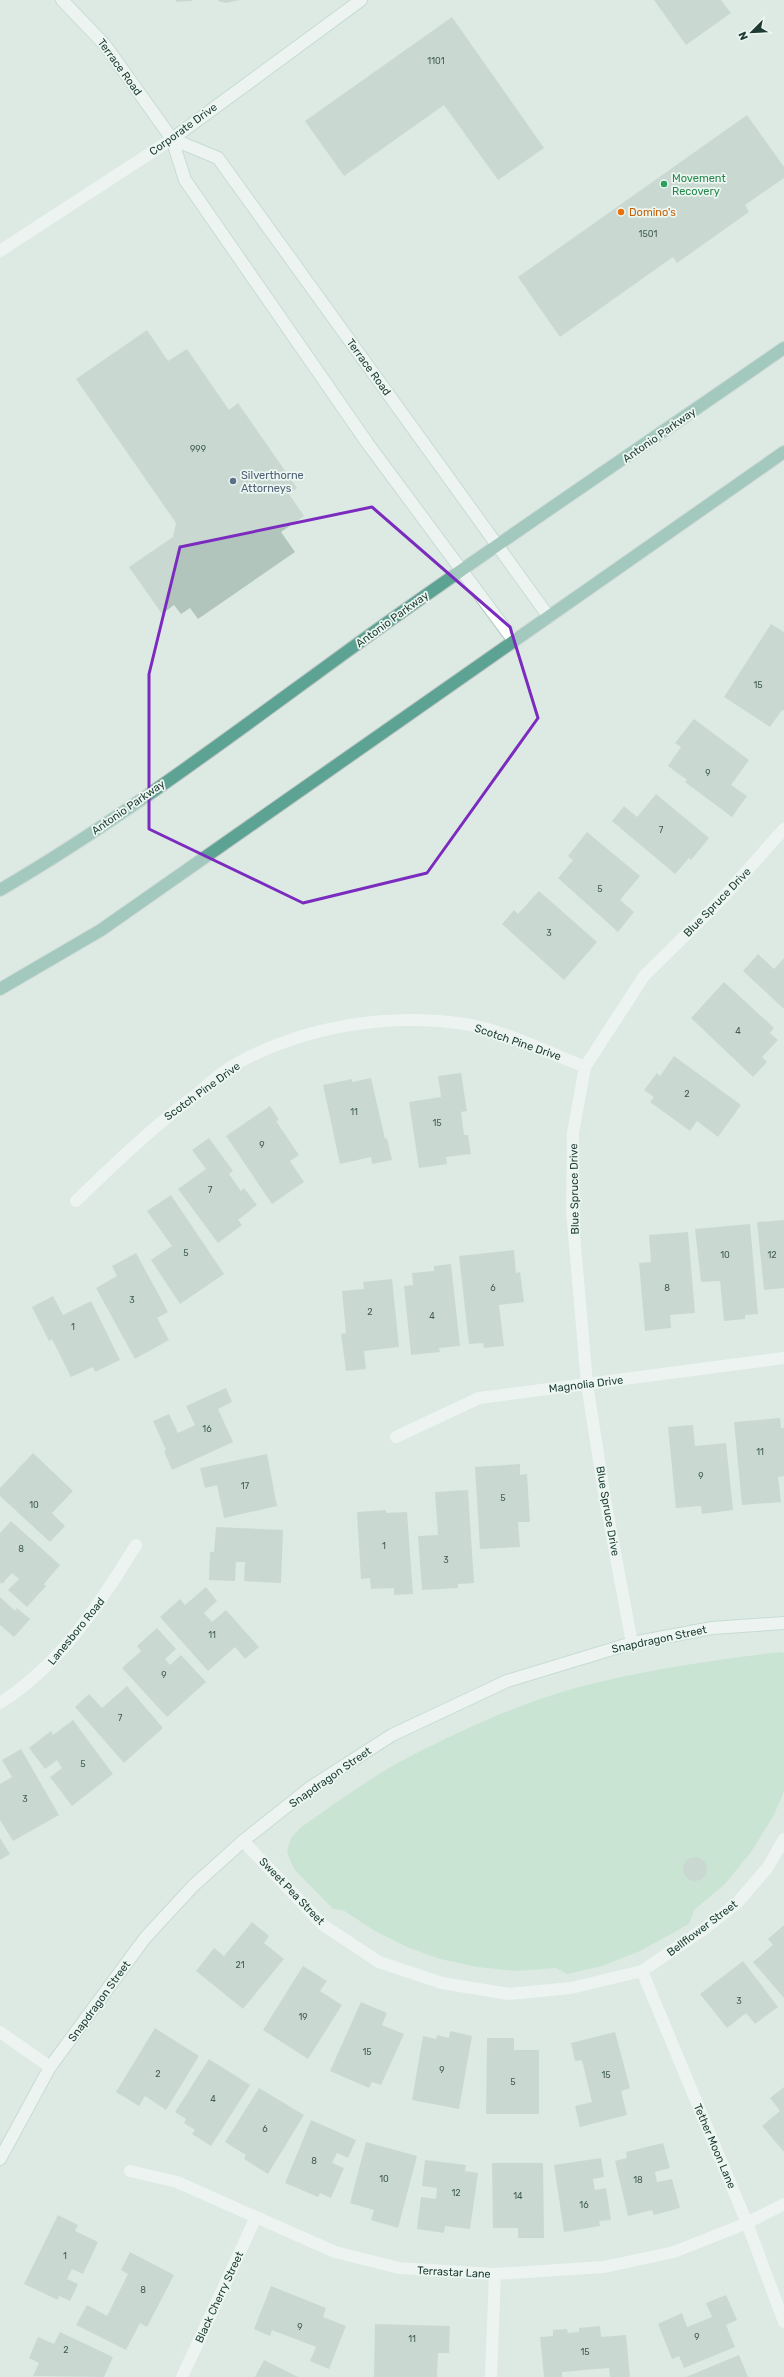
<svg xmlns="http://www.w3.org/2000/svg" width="784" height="2377" viewBox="0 0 784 2377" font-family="Rubik,sans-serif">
<rect width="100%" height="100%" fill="#ddeae4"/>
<path fill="#b3debf" d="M 781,1652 L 784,1653 L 784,1791 L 774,1815 L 751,1852 L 725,1884 L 694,1910 L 689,1924 L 640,1951 L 602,1966 L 567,1974 L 556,1968 L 516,1971 L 477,1967 L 440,1959 L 407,1947 L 375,1931 L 343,1910 L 333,1909 L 295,1870 L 291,1862 L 287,1851 L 291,1838 L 300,1828 C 335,1804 370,1777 409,1757 C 462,1730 520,1703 579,1687 C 645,1670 712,1660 781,1652 Z"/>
<path fill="#b2c5bd" d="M 176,0 L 192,0 L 192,1 L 176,2 Z
M 240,0 L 226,3 L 218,1 L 218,0 Z
M 654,0 L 721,0 L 731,13 L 686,45 Z
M 452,17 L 544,148 L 498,180 L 444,105 L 344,176 L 305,121 Z
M 747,115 L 784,167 L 784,178 L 745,205 L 749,212 L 677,263 L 673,257 L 560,337 L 518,277 Z
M 147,330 L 168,361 L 187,349 L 229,410 L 238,403 L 297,488 L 289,494 L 304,516 L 281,532 L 295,552 L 198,619 L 190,608 L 181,614 L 174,605 L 162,614 L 129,567 L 173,537 L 176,523 L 76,379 Z
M 771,624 L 784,632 L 784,711 L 782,710 L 770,727 L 724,697 Z
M 694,719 L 749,760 L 731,785 L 747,796 L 732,817 L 685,782 L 687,780 L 668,766 L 681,747 L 675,743 Z
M 656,794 L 709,838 L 691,860 L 689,858 L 675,874 L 612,821 L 624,806 L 637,817 Z
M 587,832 L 640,876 L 620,900 L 634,912 L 618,932 L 558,878 L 573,860 L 568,856 Z
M 539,891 L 597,942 L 564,980 L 502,924 L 514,910 L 518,914 Z
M 758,954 L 774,969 L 784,958 L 784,1009 L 743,971 Z
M 724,982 L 774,1028 L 770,1033 L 778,1040 L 762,1057 L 767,1062 L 753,1077 L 691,1018 Z
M 674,1056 L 741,1105 L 718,1137 L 697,1121 L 690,1131 L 650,1102 L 654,1097 L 644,1090 L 657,1073 L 660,1076 Z
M 461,1073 L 467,1111 L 461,1112 L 464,1135 L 468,1135 L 471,1154 L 446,1157 L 447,1164 L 419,1168 L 409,1102 L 441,1097 L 438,1076 Z
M 371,1078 L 385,1139 L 387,1138 L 392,1160 L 372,1164 L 371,1157 L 340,1164 L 323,1085 L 352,1079 L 352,1082 Z
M 270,1106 L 279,1120 L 276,1121 L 299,1155 L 290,1161 L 304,1182 L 272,1204 L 226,1136 Z
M 209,1138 L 233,1171 L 229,1174 L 241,1191 L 244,1188 L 257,1205 L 238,1220 L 242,1225 L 218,1243 L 178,1189 L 206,1169 L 192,1150 Z
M 171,1195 L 224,1274 L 180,1304 L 151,1260 L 172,1246 L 147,1211 Z
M 784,1220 L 784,1288 L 764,1290 L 757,1222 Z
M 750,1224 L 758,1314 L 745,1315 L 745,1319 L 724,1321 L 720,1281 L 701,1282 L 695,1229 Z
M 688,1232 L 695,1313 L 670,1315 L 671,1328 L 645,1331 L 639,1263 L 651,1262 L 649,1235 Z
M 514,1250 L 516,1273 L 520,1272 L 524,1302 L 499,1305 L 504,1346 L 484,1348 L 483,1343 L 469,1344 L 459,1256 Z
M 136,1253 L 168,1312 L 157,1318 L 169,1340 L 135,1359 L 96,1288 L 117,1276 L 112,1266 Z
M 451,1264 L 460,1346 L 439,1348 L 440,1352 L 411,1355 L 404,1286 L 413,1285 L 412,1273 L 434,1271 L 434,1266 Z
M 392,1279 L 399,1347 L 364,1351 L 366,1369 L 346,1371 L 341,1334 L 346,1333 L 342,1291 L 364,1289 L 363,1282 Z
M 53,1296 L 63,1315 L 91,1301 L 120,1360 L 95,1372 L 93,1367 L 71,1377 L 52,1339 L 49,1341 L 32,1307 Z
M 226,1388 L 232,1402 L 218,1409 L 233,1442 L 172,1470 L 164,1451 L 166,1450 L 153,1421 L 169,1414 L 178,1433 L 195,1425 L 186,1406 Z
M 780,1418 L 781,1428 L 784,1428 L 784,1476 L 778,1477 L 781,1502 L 742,1505 L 734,1422 Z
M 693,1425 L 695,1446 L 726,1443 L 733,1510 L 702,1514 L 701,1506 L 676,1508 L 668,1427 Z
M 33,1453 L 73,1491 L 52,1513 L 65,1526 L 50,1542 L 0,1496 L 0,1488 Z
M 267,1454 L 277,1506 L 224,1518 L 217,1485 L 205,1488 L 200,1468 Z
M 520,1464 L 520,1475 L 527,1474 L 530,1522 L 518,1522 L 520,1547 L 480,1549 L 475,1467 Z
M 468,1490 L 474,1583 L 458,1584 L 458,1588 L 422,1590 L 418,1536 L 438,1535 L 435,1492 Z
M 386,1510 L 386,1513 L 407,1512 L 413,1594 L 394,1595 L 394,1588 L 371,1589 L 370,1578 L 361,1579 L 357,1512 Z
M 11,1521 L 60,1565 L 44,1584 L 46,1586 L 27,1607 L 8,1590 L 19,1579 L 12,1573 L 2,1584 L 0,1582 L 0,1533 Z
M 216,1527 L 283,1530 L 281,1583 L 244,1581 L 245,1562 L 236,1562 L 235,1581 L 209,1580 L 210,1552 L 214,1552 Z
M 206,1587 L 217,1601 L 204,1613 L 212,1622 L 226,1610 L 259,1647 L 245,1659 L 235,1647 L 208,1671 L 160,1617 L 180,1599 L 185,1605 Z
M 0,1597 L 15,1611 L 17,1608 L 30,1619 L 14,1637 L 0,1625 Z
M 157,1628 L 176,1649 L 165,1659 L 170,1665 L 181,1655 L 206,1682 L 167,1717 L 122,1668 L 141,1651 L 137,1646 Z
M 127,1686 L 163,1728 L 124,1763 L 75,1707 L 89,1694 L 102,1708 Z
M 73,1720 L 113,1774 L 72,1806 L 50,1777 L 62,1768 L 57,1760 L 45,1769 L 29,1748 L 51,1731 L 53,1735 Z
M 21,1749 L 59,1815 L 13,1841 L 0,1820 L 0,1784 L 12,1777 L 2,1760 Z
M 0,1838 L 10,1854 L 0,1860 Z
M683 1869a12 12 0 1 1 24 0a12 12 0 1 1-24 0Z
M 252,1922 L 269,1936 L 264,1943 L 284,1959 L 243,2009 L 196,1971 L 214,1948 L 224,1956 Z
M 784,1925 L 784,1998 L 753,1962 L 773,1945 L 768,1939 Z
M 743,1961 L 778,2007 L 755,2024 L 746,2013 L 727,2028 L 700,1994 Z
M 303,1966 L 327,1981 L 320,1991 L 342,2005 L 308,2059 L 263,2030 Z
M 361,2002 L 387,2013 L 382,2025 L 404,2034 L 381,2085 L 372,2082 L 369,2088 L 330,2071 Z
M 155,2028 L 199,2056 L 166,2110 L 145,2096 L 139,2106 L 116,2092 Z
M 450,2031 L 472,2036 L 459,2109 L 412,2100 L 423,2036 L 436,2039 L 437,2035 L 449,2038 Z
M 615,2032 L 630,2088 L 621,2091 L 627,2115 L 580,2127 L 575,2106 L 592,2102 L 582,2060 L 575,2061 L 571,2043 Z
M 487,2038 L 514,2038 L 514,2050 L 539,2050 L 539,2114 L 486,2114 Z
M 209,2059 L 250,2085 L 211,2146 L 192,2134 L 195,2130 L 184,2123 L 186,2119 L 175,2112 Z
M 784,2087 L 784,2152 L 762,2126 L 780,2111 L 770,2098 Z
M 259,2088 L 304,2115 L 268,2174 L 244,2159 L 246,2155 L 225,2142 Z
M 311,2120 L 356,2140 L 348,2158 L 337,2153 L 332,2163 L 344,2168 L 331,2198 L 320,2193 L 318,2197 L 285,2183 Z
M 366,2142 L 417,2156 L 398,2228 L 371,2220 L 374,2210 L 350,2203 Z
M 663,2143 L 670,2168 L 655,2172 L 657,2182 L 672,2179 L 680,2208 L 654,2215 L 652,2210 L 628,2216 L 615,2161 L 627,2158 L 626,2152 Z
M 601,2158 L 604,2177 L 593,2179 L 595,2190 L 606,2188 L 611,2220 L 599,2221 L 600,2226 L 564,2232 L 554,2165 Z
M 425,2160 L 466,2165 L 465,2171 L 478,2173 L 470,2229 L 445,2226 L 444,2233 L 417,2229 L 421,2197 L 436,2199 L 437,2188 L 422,2186 Z
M 492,2163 L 543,2163 L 544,2238 L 518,2238 L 518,2228 L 493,2228 Z
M 58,2215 L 78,2225 L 75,2231 L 98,2242 L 83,2274 L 72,2269 L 67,2279 L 78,2284 L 70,2301 L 59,2296 L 58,2300 L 24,2284 Z
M 130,2252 L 174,2275 L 147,2327 L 140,2323 L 126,2350 L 76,2325 L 87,2305 L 107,2316 L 128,2274 L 121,2270 Z
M 271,2286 L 326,2308 L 323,2317 L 346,2326 L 329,2369 L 310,2361 L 316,2347 L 272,2330 L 270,2336 L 254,2329 Z
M 726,2295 L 737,2320 L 726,2325 L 735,2347 L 684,2368 L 679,2356 L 672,2359 L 658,2324 L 682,2313 L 687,2327 L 712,2317 L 706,2303 Z
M 375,2324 L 450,2326 L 449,2353 L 438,2353 L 437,2377 L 374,2377 Z
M 600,2326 L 601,2337 L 626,2335 L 630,2377 L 610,2377 L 609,2368 L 562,2372 L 562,2377 L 544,2377 L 540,2337 L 553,2336 L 553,2330 L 567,2329 L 568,2333 L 579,2332 L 579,2328 Z
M 60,2332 L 113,2357 L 104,2377 L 33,2376 L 39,2363 L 29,2358 L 38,2337 L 54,2344 Z
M 739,2355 L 748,2377 L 686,2377 Z
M 264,2360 L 298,2377 L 255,2377 Z"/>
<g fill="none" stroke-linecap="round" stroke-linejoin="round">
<defs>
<path id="secondary" d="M 62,0 L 105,45 L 172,139 L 185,180 L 368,444 L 514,641
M 172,139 L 218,158 L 549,617
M 172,139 L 361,0
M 0,2159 L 50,2067 L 145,1938 L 193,1886 L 243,1841 L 311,1787 L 392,1735 L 507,1681 L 632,1643 L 712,1628 L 784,1623"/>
<path id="primary" d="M 0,890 C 132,813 254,718 378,629 C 512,533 649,442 784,348
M 0,989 L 101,930 L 784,452"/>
</defs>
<use href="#secondary" stroke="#afcbc1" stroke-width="14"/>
<use href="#primary" stroke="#bbc4c2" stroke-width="14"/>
<path stroke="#fff" stroke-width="12" d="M 0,251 L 172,139
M 76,1201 C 115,1163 154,1126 198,1093 C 209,1084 221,1072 234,1065 C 301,1027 388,1012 465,1024 C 506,1031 547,1052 585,1067
M 396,1437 L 479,1398 L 784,1358
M 632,1643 L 605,1499 L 587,1384 L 572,1211 L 573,1133 L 585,1067 L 644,976 L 717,904 L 784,829
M 0,1703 C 61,1664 99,1605 136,1545
M 243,1841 L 323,1925 L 379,1962 L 442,1983 L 509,1994 L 571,1988 L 642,1971 L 704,1929 L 738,1902 L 768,1867 L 784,1839
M 642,1971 L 747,2223 L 784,2322
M 0,2032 L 50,2067
M 130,2171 L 177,2182 L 335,2252 L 399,2268 L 495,2274 L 604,2267 L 674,2252 L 747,2223 L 784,2204
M 182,2377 L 256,2217
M 491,2377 L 495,2274"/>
<use href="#secondary" stroke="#fff" stroke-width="12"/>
<use href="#primary" stroke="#5da393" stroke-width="12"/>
</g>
<path d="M0 0H784V2377H0ZM 372,507 L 510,627 L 538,718 L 427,873 L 303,903 L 149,829 L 149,674 L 180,547 Z" fill="#ddeae4" fill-opacity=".55" fill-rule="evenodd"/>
<path fill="none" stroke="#7b2cbf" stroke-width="3" stroke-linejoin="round" d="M 372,507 L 510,627 L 538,718 L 427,873 L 303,903 L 149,829 L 149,674 L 180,547 Z"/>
<circle fill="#2e9e5b" stroke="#edf7f2" stroke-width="1.5" cx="664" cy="184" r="4"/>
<circle fill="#e8710a" stroke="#edf7f2" stroke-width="1.5" cx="621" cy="212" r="4"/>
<circle fill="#5c6f8a" stroke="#edf7f2" stroke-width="1.5" cx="233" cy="481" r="4"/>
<g text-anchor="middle" stroke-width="3.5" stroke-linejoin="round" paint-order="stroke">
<g font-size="9" fill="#425d56">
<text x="436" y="64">1101</text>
<text x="648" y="237">1501</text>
<text x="198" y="452">999</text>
<text x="758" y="688">15</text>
<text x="708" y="776">9</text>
<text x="661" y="833">7</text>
<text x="600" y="892">5</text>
<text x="549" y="936">3</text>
<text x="738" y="1034">4</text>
<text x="687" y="1097">2</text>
<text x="354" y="1115">11</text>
<text x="437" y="1126">15</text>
<text x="262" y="1148">9</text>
<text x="210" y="1193">7</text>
<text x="186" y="1256">5</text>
<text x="725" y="1258">10</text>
<text x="772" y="1258">12</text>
<text x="493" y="1291">6</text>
<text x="667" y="1291">8</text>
<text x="132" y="1303">3</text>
<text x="370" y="1315">2</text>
<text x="432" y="1319">4</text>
<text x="73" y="1330">1</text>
<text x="207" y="1432">16</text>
<text x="760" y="1455">11</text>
<text x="701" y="1479">9</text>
<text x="245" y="1489">17</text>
<text x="503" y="1501">5</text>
<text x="34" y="1508">10</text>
<text x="384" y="1549">1</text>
<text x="21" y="1552">8</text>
<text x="446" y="1563">3</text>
<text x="212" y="1638">11</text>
<text x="164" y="1678">9</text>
<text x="120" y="1721">7</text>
<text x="83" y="1767">5</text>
<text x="25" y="1802">3</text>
<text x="240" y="1968">21</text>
<text x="739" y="2004">3</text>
<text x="303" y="2020">19</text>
<text x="367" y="2055">15</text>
<text x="442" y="2073">9</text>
<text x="158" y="2077">2</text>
<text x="606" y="2078">15</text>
<text x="513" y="2085">5</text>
<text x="213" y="2102">4</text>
<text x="265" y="2132">6</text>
<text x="314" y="2164">8</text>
<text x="384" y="2182">10</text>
<text x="638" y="2183">18</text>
<text x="456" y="2196">12</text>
<text x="518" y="2199">14</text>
<text x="584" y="2208">16</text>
<text x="65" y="2259">1</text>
<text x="143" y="2293">8</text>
<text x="300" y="2330">9</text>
<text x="697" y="2340">9</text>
<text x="412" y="2342">11</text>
<text x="66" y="2353">2</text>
<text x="585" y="2355">15</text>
</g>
<g font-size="11" fill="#1d3a33" stroke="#edf7f2">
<text transform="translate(120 67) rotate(54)" y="4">Terrace Road</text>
<text transform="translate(183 129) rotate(-36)" y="4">Corporate Drive</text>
<text transform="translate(369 367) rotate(54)" y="4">Terrace Road</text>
<text transform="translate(659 435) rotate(-35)" y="4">Antonio Parkway</text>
<text transform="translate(392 619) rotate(-36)" y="4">Antonio Parkway</text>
<text transform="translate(128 807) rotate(-35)" y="4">Antonio Parkway</text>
<text transform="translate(717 902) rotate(-46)" y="4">Blue Spruce Drive</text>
<text transform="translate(518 1042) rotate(19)" y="4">Scotch Pine Drive</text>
<text transform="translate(202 1091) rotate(-36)" y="4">Scotch Pine Drive</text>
<text transform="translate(574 1189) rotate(-91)" y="4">Blue Spruce Drive</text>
<text transform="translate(586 1384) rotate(-7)" y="4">Magnolia Drive</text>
<text transform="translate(608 1511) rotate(80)" y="4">Blue Spruce Drive</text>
<text transform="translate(76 1631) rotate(-51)" y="4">Lanesboro Road</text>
<text transform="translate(659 1639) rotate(-12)" y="4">Snapdragon Street</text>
<text transform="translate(330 1777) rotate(-35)" y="4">Snapdragon Street</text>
<text transform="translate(292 1891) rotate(46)" y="4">Sweet Pea Street</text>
<text transform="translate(702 1928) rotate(-37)" y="4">Bellflower Street</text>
<text transform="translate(99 2001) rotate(-54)" y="4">Snapdragon Street</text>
<text transform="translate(715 2146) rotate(67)" y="4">Tether Moon Lane</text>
<text transform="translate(454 2272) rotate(3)" y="4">Terrastar Lane</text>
<text transform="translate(219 2297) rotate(-65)" y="4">Black Cherry Street</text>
</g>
<g font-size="11" fill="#27864d" stroke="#edf7f2" text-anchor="start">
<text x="672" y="182">Movement<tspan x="672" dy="13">Recovery</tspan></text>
</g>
<g font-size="11" fill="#c56008" stroke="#edf7f2" text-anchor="start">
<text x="629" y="216">Domino's</text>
</g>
<g font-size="11" fill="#4e5e75" stroke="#edf7f2" text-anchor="start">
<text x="241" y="479">Silverthorne<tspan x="241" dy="13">Attorneys</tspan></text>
</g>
</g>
<g transform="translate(752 32) rotate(246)" stroke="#edf7f2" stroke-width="3" paint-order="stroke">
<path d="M0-3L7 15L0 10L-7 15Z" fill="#1d3a33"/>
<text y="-6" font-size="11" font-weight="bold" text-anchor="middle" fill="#1d3a33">N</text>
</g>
</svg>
